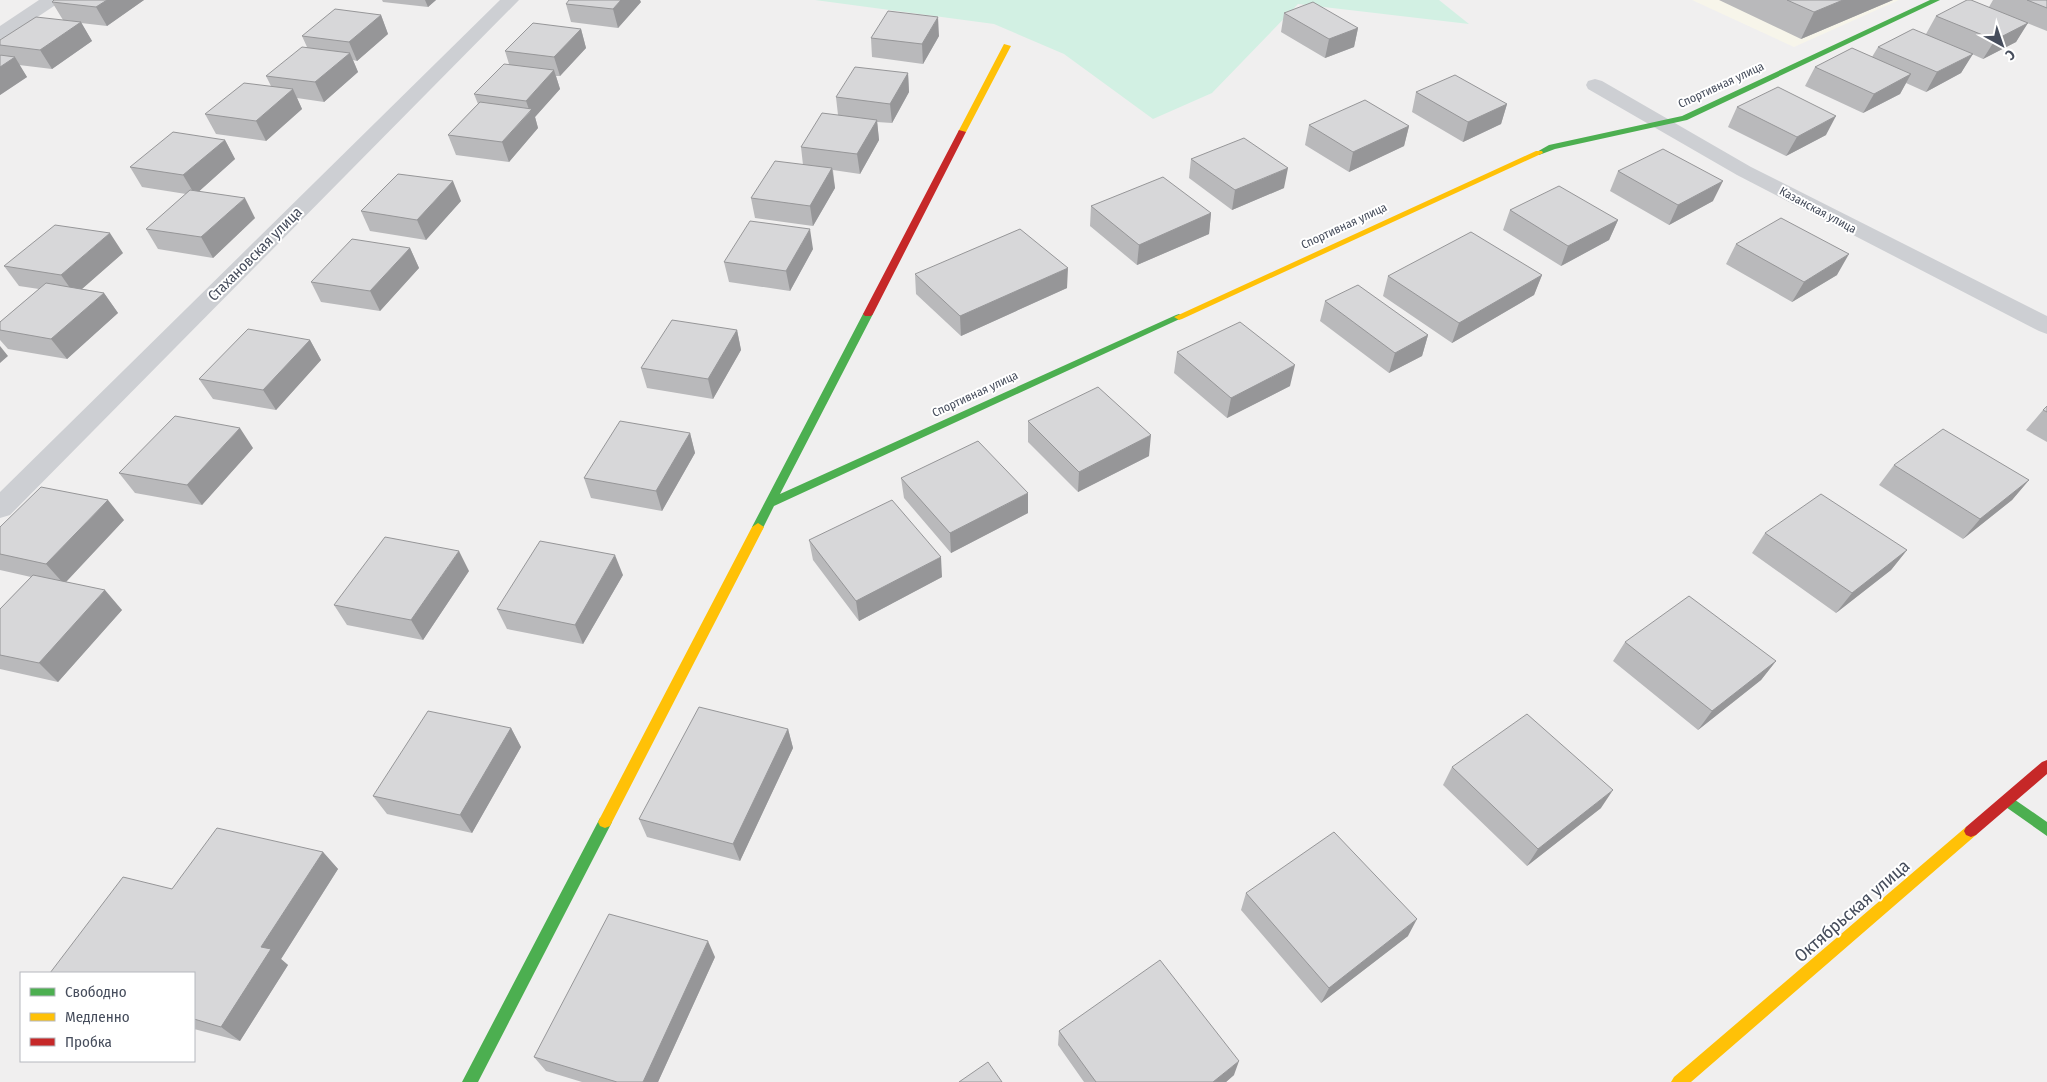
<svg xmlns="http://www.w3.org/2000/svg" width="2047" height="1082" viewBox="0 0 2047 1082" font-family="'Fira Sans Condensed',sans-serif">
<rect width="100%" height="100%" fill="#f0efef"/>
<path fill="#f7f5ea" d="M 1692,0 L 1899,0 L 1794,47 Z"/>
<path fill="#d2f0e3" d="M 815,0 L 1439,0 L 1469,24 L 1298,4 L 1212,93 L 1153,119 L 1064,54 L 994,24 Z"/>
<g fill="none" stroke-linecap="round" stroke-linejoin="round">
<path fill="#cdcfd3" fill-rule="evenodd" d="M 39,0 L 60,0 L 57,4 L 6,38 L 0,39 L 0,26 Z
M 500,0 L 519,0 L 10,515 L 0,518 L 0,492 Z
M 1595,79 L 1602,81 L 1751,167 L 2047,316 L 2047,334 L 2039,331 L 1737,175 L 1588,89 L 1586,85 L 1588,81 Z"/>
<path fill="#4caf50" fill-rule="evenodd" d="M 1930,0 L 1940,0 L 1687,120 L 1555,149 L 1539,155 L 1535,153 L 1549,145 L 1682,116 Z
M 868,311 L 873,314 L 780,494 L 1176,315 L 1179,314 L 1184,317 L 774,506 L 762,530 L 754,530 L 752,527 L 863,314 Z
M 2008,795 L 2047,822 L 2047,836 L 2003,805 L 2001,801 L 2003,797 Z
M 605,816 L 610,818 L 612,822 L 610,826 L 478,1082 L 462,1082 L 600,818 Z"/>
<path fill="#ffc107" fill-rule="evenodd" d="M 1004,44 L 1011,46 L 966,132 L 959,134 L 958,132 Z
M 1536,151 L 1542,151 L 1543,153 L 1182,319 L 1179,320 L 1174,317 Z
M 758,523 L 764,527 L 610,826 L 605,828 L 600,826 L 598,822 L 600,818 L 752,527 Z
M 1971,825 L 1976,827 L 1978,831 L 1976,835 L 1691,1082 L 1671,1082 L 1674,1077 L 1966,827 Z"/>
<path fill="#c62828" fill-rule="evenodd" d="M 959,130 L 966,132 L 873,314 L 871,316 L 865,316 L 863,314 Z
M 2047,760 L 2047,774 L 1976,835 L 1971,837 L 1966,835 L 1964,831 L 1966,827 L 2042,762 Z"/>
</g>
<path fill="#b9b9bb" d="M 54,0 L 144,0 L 107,26 L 81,23 L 92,41 L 52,69 L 19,65 L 27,77 L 0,95 L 0,55 L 1,56 L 0,54 L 0,40 L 63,20 L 52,2 Z
M 382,0 L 436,0 L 428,7 L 383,2 Z
M 1719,0 L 1893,0 L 1801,39 Z
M 1993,0 L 2047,0 L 2047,31 L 2027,23 L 2016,42 L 1983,59 L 1972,54 L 1961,73 L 1926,92 L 1906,83 L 1900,94 L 1863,113 L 1805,86 L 1815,67 L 1872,57 L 1878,47 L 1926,34 L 1936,16 L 1989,7 Z
M 641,2 L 618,28 L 571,22 L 566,4 Z
M 1284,13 L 1358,28 L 1354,47 L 1325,58 L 1281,32 Z
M 381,15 L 388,34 L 357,61 L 353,60 L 358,72 L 324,102 L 297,98 L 302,109 L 266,141 L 216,134 L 205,114 L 271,86 L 266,76 L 307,47 L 302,36 Z
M 581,29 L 586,48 L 560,76 L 556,76 L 560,89 L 535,117 L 538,128 L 509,162 L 456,155 L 448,135 L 478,104 L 474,94 L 509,64 L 505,51 Z
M 939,36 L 923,64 L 872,57 L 871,38 Z
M 908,73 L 909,92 L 892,123 L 877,122 L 879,140 L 860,174 L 833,170 L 835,188 L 813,226 L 755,218 L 751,198 L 803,165 L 801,147 L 838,115 L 836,97 Z
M 1416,92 L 1507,104 L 1501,124 L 1463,142 L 1412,112 Z
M 1737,107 L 1826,135 L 1786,156 L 1728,127 Z
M 1309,125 L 1409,126 L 1404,146 L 1349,172 L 1305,145 Z
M 225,140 L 235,159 L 199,191 L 255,218 L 213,258 L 158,249 L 146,229 L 186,194 L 142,187 L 130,167 Z
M 1191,159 L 1284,188 L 1232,210 L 1189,178 Z
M 1618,171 L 1713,201 L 1669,225 L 1610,191 Z
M 461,201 L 426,240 L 370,231 L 361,211 Z
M 1091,206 L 1211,213 L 1209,234 L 1137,265 L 1090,226 Z
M 1510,210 L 1618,220 L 1609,240 L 1561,266 L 1503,230 Z
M 1736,244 L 1837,275 L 1792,302 L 1726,264 Z
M 410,248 L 419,268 L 380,311 L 321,302 L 311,282 Z
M 813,249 L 790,291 L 729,282 L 724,262 Z
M 123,253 L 82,289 L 104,293 L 118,313 L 67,359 L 8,349 L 0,340 L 0,322 L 39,289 L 19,286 L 4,266 Z
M 915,274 L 1067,288 L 961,336 L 916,294 Z
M 1542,275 L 1534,295 L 1452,343 L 1383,296 L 1388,276 Z
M 1325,301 L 1428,335 L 1422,356 L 1389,373 L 1320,321 Z
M 737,330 L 741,350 L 713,399 L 647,388 L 641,368 Z
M 310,340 L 321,360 L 276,410 L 213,399 L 199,379 Z
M 1177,352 L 1290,386 L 1227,418 L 1174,373 Z
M 2047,406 L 2047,442 L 2026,430 L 2043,410 Z
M 1028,421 L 1149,456 L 1078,492 L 1028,442 Z
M 690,433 L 695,453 L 662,511 L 591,498 L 584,478 Z
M 253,448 L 202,505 L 135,493 L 119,473 Z
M 1894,465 L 2029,480 L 2012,500 L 1963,539 L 1879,485 Z
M 901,478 L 1028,513 L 951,553 L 904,498 Z
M 124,520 L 66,582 L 122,610 L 58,682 L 0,669 L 0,609 L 31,577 L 0,570 L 0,527 Z
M 1765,533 L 1907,550 L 1891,570 L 1836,613 L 1752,553 Z
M 809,540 L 942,577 L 859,621 L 813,560 Z
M 469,571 L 423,640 L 347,625 L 334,605 Z
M 623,575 L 583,644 L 507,629 L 497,609 Z
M 1625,642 L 1776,661 L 1761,680 L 1698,730 L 1613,661 Z
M 511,728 L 521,747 L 472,833 L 387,814 L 373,796 Z
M 788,729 L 793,748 L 740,861 L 647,837 L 639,819 Z
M 1452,767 L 1601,808 L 1527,866 L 1443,785 Z
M 323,852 L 338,869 L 281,959 L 288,965 L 240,1041 L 194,1029 L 194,973 L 172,889 Z
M 1246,893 L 1408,936 L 1321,1003 L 1241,910 Z
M 715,957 L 658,1082 L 582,1082 L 546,1071 L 534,1057 Z
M 1059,1031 L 1234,1075 L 1226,1082 L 1084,1082 L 1058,1045 Z"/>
<path fill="#969698" d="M 107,0 L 144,0 L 107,26 L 96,7 Z
M 425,0 L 436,0 L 428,7 Z
M 621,0 L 640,0 L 641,2 L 618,28 L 613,9 Z
M 1843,0 L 1893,0 L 1801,39 L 1814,12 Z
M 381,15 L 388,34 L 357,61 L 349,42 Z
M 938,17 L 939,36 L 923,64 L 922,44 Z
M 81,22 L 92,41 L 52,69 L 40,50 Z
M 2028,23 L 2016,42 L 1983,59 L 1995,40 Z
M 1358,28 L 1354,47 L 1325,58 L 1329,39 Z
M 581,29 L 586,48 L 560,76 L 554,57 Z
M 350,53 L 358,72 L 324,102 L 315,82 Z
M 1973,54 L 1961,73 L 1926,92 L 1937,72 Z
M 15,57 L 27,77 L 0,95 L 0,67 Z
M 554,70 L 560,89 L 535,117 L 538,128 L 509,162 L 502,142 L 530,112 L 526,101 Z
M 908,73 L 909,92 L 892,123 L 890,104 Z
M 1911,74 L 1900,94 L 1863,113 L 1874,94 Z
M 293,89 L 302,109 L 266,141 L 256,121 Z
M 1507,104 L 1501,124 L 1463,142 L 1468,122 Z
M 1836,116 L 1826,135 L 1786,156 L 1797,137 Z
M 877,120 L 879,140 L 860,174 L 857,154 Z
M 1409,126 L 1404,146 L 1349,172 L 1353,152 Z
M 225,140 L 235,159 L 195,195 L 183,175 Z
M 832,168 L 835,188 L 813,226 L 810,206 Z
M 1288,168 L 1284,188 L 1232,210 L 1235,190 Z
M 453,181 L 461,201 L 426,240 L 417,220 Z
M 1723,181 L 1713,201 L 1669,225 L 1678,205 Z
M 245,198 L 255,218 L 213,258 L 201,237 Z
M 1211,213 L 1209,234 L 1137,265 L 1139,245 Z
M 1618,220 L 1609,240 L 1561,266 L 1568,246 Z
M 810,229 L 813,249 L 790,291 L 786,271 Z
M 110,233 L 123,253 L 75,295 L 61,275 Z
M 410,248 L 419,268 L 380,311 L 370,291 Z
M 1849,254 L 1837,275 L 1792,302 L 1804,282 Z
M 1068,268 L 1067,288 L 961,336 L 960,316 Z
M 1542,275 L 1534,295 L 1452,343 L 1459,323 Z
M 104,293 L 118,313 L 67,359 L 51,339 Z
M 737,330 L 741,350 L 713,399 L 708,379 Z
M 1428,335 L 1422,356 L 1389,373 L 1395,353 Z
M 310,340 L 321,360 L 276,410 L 263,390 Z
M 0,346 L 8,356 L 0,363 Z
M 1295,365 L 1290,386 L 1227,418 L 1231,398 Z
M 240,428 L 253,448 L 202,505 L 187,485 Z
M 690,433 L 695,453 L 662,511 L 656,491 Z
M 1151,435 L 1149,456 L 1078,492 L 1079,472 Z
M 2029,480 L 2012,500 L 1963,539 L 1980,519 Z
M 1028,493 L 1028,513 L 951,553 L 950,533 Z
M 108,500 L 124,520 L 64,584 L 46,564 Z
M 1907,550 L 1891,570 L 1836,613 L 1852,593 Z
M 459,551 L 469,571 L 423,640 L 411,620 Z
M 615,555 L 623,575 L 583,644 L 575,625 Z
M 941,557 L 942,577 L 859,621 L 856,601 Z
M 105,590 L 122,610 L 58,682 L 39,663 Z
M 1776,661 L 1761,680 L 1698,730 L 1712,711 Z
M 511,728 L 521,747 L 472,833 L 460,815 Z
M 788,729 L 793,748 L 740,861 L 733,844 Z
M 1613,790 L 1601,808 L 1527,866 L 1538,849 Z
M 323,852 L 338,869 L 281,959 L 288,965 L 240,1041 L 221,1027 L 261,947 Z
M 1417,919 L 1408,936 L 1321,1003 L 1329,988 Z
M 708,941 L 715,957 L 658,1082 L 643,1082 Z
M 1239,1061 L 1234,1075 L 1226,1082 L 1213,1082 Z"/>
<path fill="#d7d7d9" stroke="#969698" d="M 54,0 L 107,0 L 96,7 L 52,2 Z
M 569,0 L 621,0 L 613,9 L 566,4 Z
M 1787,0 L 1843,0 L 1814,12 Z
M 1967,0 L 1971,0 L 2028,23 L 1995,40 L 1936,16 Z
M 2027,0 L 2047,0 L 2047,8 Z
M 1313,2 L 1358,28 L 1329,39 L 1284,13 Z
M 335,9 L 381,15 L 349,42 L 302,36 Z
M 888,11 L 938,17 L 922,44 L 871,38 Z
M 36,17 L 81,22 L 40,50 L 0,45 L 0,40 Z
M 533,23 L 581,29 L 554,57 L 505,51 Z
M 1913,29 L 1973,54 L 1937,72 L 1878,47 Z
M 302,47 L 350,53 L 315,82 L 266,76 Z
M 1852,48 L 1911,74 L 1874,94 L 1815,67 Z
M 0,55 L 15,57 L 0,67 Z
M 504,64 L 554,70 L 526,101 L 474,94 Z
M 855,67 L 908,73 L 890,104 L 836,97 Z
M 1455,75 L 1507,104 L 1468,122 L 1416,92 Z
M 244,83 L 293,89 L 256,121 L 205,114 Z
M 1778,87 L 1836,116 L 1797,137 L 1737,107 Z
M 1365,100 L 1409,126 L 1353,152 L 1309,125 Z
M 480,102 L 532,109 L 502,142 L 448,135 Z
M 822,113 L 877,120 L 857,154 L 801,147 Z
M 173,132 L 225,140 L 183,175 L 130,167 Z
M 1244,138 L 1288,168 L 1235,190 L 1191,159 Z
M 1663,149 L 1723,181 L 1678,205 L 1618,171 Z
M 775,161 L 832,168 L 810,206 L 751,198 Z
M 398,174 L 453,181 L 417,220 L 361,211 Z
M 1163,177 L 1211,213 L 1139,245 L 1091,206 Z
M 1559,186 L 1618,220 L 1568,246 L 1510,210 Z
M 190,190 L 245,198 L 201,237 L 146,229 Z
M 1781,218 L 1849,254 L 1804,282 L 1736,244 Z
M 750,221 L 810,229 L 786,271 L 724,262 Z
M 55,225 L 110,233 L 61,275 L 4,266 Z
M 1020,229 L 1068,268 L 960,316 L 915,274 Z
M 1471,232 L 1542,275 L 1459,323 L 1388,276 Z
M 352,239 L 410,248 L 370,291 L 311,282 Z
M 46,283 L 104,293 L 51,339 L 0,330 L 0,322 Z
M 1358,285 L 1428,335 L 1395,353 L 1325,301 Z
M 672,320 L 737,330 L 708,379 L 641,368 Z
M 1240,322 L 1295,365 L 1231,398 L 1177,352 Z
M 248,329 L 310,340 L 263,390 L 199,379 Z
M 1098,387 L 1151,435 L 1079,472 L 1028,421 Z
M 2047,406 L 2047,412 L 2043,410 Z
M 175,416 L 240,428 L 187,485 L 119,473 Z
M 620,421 L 690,433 L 656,491 L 584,478 Z
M 1943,429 L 2029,480 L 1980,519 L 1894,465 Z
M 978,441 L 1028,493 L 950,533 L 901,478 Z
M 41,487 L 108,500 L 46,564 L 0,554 L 0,527 Z
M 1821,494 L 1907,550 L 1852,593 L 1765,533 Z
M 892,500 L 941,557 L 856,601 L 809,540 Z
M 385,537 L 459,551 L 411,620 L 334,605 Z
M 540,541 L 615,555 L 575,625 L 497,609 Z
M 33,575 L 105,590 L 39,663 L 0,655 L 0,609 Z
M 1689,596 L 1776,661 L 1712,711 L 1625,642 Z
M 699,707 L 788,729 L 733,844 L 639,819 Z
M 428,711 L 511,728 L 460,815 L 373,796 Z
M 1527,714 L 1613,790 L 1538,849 L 1452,767 Z
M 217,828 L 323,852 L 261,947 L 271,949 L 221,1027 L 194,1019 L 194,973 L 50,973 L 123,877 L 172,889 Z
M 1334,832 L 1417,919 L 1329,988 L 1246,893 Z
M 609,914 L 708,941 L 643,1082 L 617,1082 L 534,1057 Z
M 1160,960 L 1239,1061 L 1213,1082 L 1096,1082 L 1059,1031 Z
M 988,1062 L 1002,1082 L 959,1082 Z"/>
<g text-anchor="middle" stroke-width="4" stroke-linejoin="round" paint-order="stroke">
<g font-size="12" fill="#464d5c" stroke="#fff">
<text transform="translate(1721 85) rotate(-25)" y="4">Спортивная улица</text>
<text transform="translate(1818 210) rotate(28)" y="4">Казанская улица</text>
<text transform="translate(1344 226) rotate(-25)" y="4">Спортивная улица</text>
<text transform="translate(975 394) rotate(-25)" y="4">Спортивная улица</text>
</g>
<g font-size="15" fill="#464d5c" stroke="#fff">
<text transform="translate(255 254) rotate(-45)" y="5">Стахановская улица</text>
</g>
<g font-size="18" fill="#464d5c" stroke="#fff">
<text transform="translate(1852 911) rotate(-41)" y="6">Октябрьская улица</text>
</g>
</g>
<rect x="20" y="972" width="175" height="90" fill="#ffffff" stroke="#b5b8be"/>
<rect x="30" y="988" width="25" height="8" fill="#4caf50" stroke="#b5b8be"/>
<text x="65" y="997" font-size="15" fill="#464d5c">Свободно</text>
<rect x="30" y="1013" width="25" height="8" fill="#ffc107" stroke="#b5b8be"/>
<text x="65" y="1022" font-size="15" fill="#464d5c">Медленно</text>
<rect x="30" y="1038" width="25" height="8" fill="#c62828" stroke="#b5b8be"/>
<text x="65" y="1047" font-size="15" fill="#464d5c">Пробка</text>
<g transform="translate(2002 45) rotate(140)" stroke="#ffffff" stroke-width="4" paint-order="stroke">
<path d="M0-4L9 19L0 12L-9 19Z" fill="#464d5c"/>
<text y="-8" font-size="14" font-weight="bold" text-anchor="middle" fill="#464d5c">С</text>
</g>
</svg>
